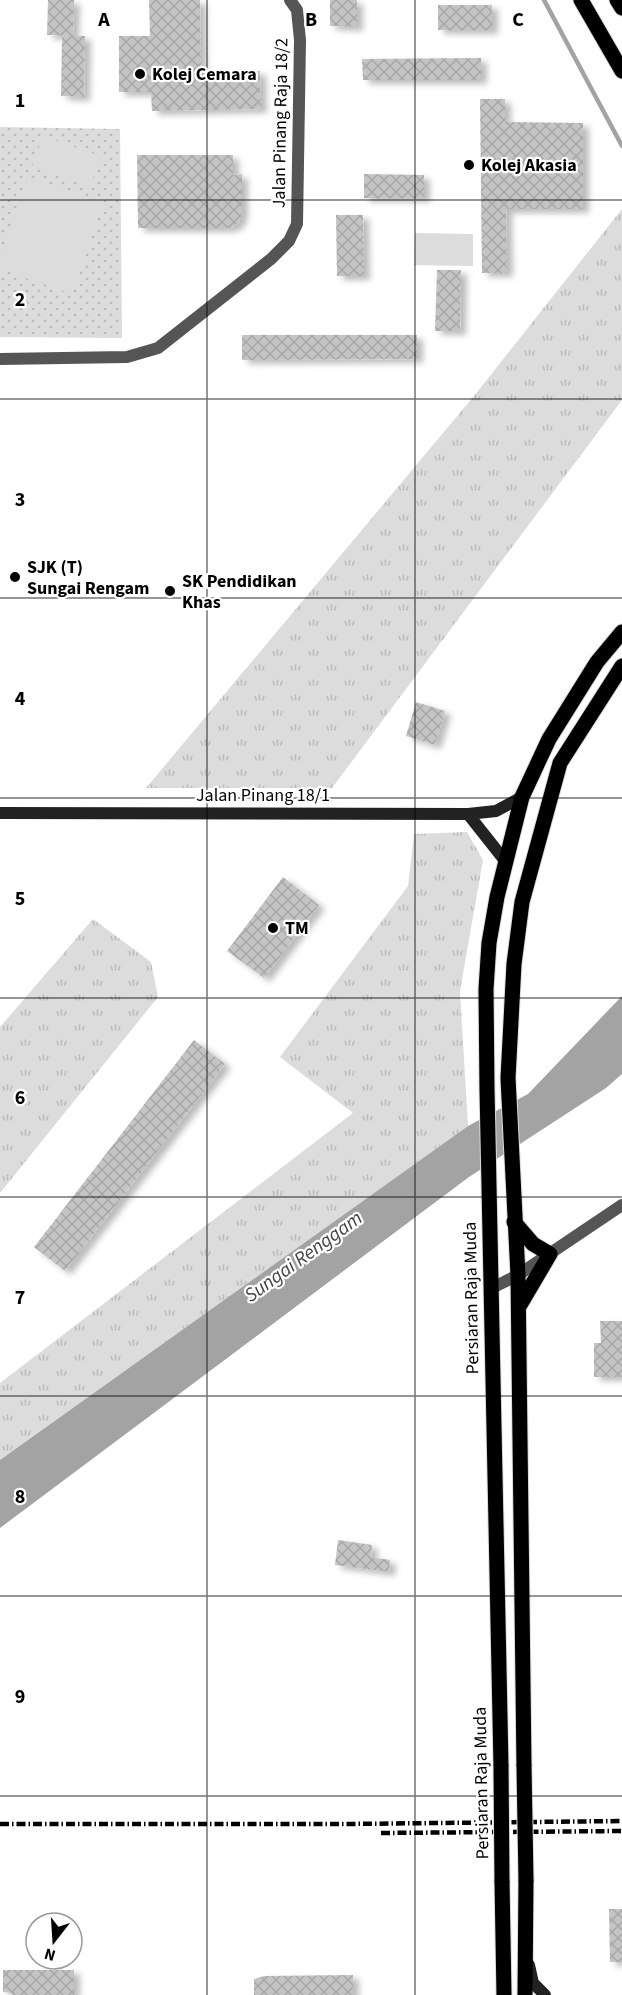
<svg xmlns="http://www.w3.org/2000/svg" width="622" height="1995" viewBox="0 0 622 1995" font-family="'Source Sans 3',sans-serif">
<defs>
<pattern id="grass-tufts" width="24" height="20" patternUnits="userSpaceOnUse" patternTransform="scale(1.5)"><rect width="24" height="20" fill="#dcdcdc"/><path d="M3 7l-1-3M5 7V3M7 7l1-3M15 17l-1-3M17 17v-4M19 17l1-3" fill="none" stroke="#bbb"/></pattern>
<pattern id="park-dots" width="8" height="8" patternUnits="userSpaceOnUse" patternTransform="scale(1.5)"><rect width="8" height="8" fill="#dcdcdc"/><path d="M2 2h.1M6 6h.1" fill="none" stroke="#bbb" stroke-width="1.8" stroke-linecap="round"/></pattern>
<pattern id="building-cross-hatch" width="8" height="8" patternUnits="userSpaceOnUse" patternTransform="scale(1.5)"><rect width="8" height="8" fill="#c4c4c4"/><path d="M0 0l8 8M0 8l8-8" fill="none" stroke="#a7a7a7"/></pattern>
<filter id="shadow"><feDropShadow dx="6" dy="4" stdDeviation="3" flood-color="#0004"/></filter>
</defs>
<rect width="100%" height="100%" fill="#fff"/>
<path fill="url(#grass-tufts)" d="M 622,209 L 622,400 L 332,788 L 146,788 L 474,396 Z
M 467,832 L 483,860 L 460,991 L 468,1126 L 0,1460 L 0,1383 L 353,1113 L 280,1057 L 408,886 L 414,834 Z
M 93,919 L 151,962 L 158,997 L 0,1193 L 0,1027 Z"/>
<path fill="url(#park-dots)" d="M 0,127 L 120,129 L 122,338 L 0,337 Z"/>
<path fill="#dcdcdc" d="M 43,136 L 101,156 L 90,187 L 32,167 Z
M 28,178 L 103,203 L 72,294 L 0,269 L 0,261 Z
M 415,233 L 473,234 L 473,266 L 414,265 Z"/>
<path fill="#a3a3a3" d="M 622,996 L 622,1074 L 606,1088 L 469,1177 L 0,1528 L 0,1460 L 468,1126 L 528,1094 Z"/>
<g fill="none" stroke-linecap="round" stroke-linejoin="round">
<path stroke="#a3a3a3" stroke-width="4.5" d="M 544,0 L 622,146"/>
</g>
<path fill="url(#building-cross-hatch)" filter="url(#shadow)" d="M 48,0 L 74,0 L 73,36 L 47,35 Z
M 149,0 L 200,0 L 201,72 L 260,71 L 261,109 L 152,111 L 151,92 L 119,92 L 119,36 L 150,36 Z
M 330,0 L 357,0 L 357,27 L 330,26 Z
M 438,5 L 492,5 L 492,30 L 438,30 Z
M 62,36 L 85,36 L 84,97 L 61,96 Z
M 481,58 L 481,80 L 363,80 L 362,59 Z
M 480,99 L 505,99 L 505,122 L 583,123 L 583,209 L 506,209 L 507,273 L 482,273 Z
M 137,155 L 233,155 L 233,175 L 242,174 L 242,213 L 239,222 L 231,228 L 138,228 Z
M 364,174 L 424,175 L 424,198 L 364,198 Z
M 336,215 L 363,215 L 364,276 L 337,276 Z
M 437,270 L 461,270 L 460,331 L 435,331 Z
M 242,335 L 417,335 L 417,359 L 242,360 Z
M 416,702 L 445,711 L 435,745 L 406,736 Z
M 283,877 L 319,905 L 264,978 L 227,951 Z
M 194,1040 L 225,1064 L 65,1271 L 34,1247 Z
M 600,1321 L 622,1321 L 622,1377 L 594,1377 L 594,1343 L 601,1343 Z
M 338,1540 L 372,1545 L 371,1557 L 390,1560 L 389,1572 L 335,1565 Z
M 609,1909 L 622,1909 L 622,1962 L 610,1962 Z
M 3,1970 L 74,1970 L 74,1995 L 12,1995 L 12,1993 L 3,1992 Z
M 353,1975 L 353,1995 L 254,1995 L 254,1979 L 264,1976 Z"/>
<g fill="none" stroke-linecap="round" stroke-linejoin="round">
<defs>
<path id="primary" d="M 581,0 L 622,71
M 617,0 L 622,8
M 514,1222 L 533,1244 L 550,1254 L 520,1305
M 501,1766 L 487,1089 L 486,989 L 489,943 L 497,897 L 522,797 L 549,739 L 597,662 L 622,632
M 524,1766 L 518,1275 L 508,1078 L 514,964 L 522,902 L 560,763 L 622,666
M 502,1881 L 504,1995
M 525,1995 L 526,1880"/>
</defs>
<use href="#primary" stroke="#dbdbdb" stroke-width="17"/>
<path stroke="#555" stroke-width="12" d="M 0,359 L 127,357 L 158,348 L 271,259 L 289,241 L 297,224 L 300,40 L 297,10 L 290,0
M 490,1289 L 518,1275 L 622,1205"/>
<path stroke="#222" stroke-width="12" d="M 0,813 L 468,814 L 496,811 L 522,797
M 468,814 L 506,862
M 529,1965 L 533,1983 L 545,1995"/>
<use href="#primary" stroke="#000" stroke-width="15"/>
<path stroke="#000" stroke-width="4.5" stroke-dasharray="9 3 1.5 3" stroke-linecap="butt" d="M 0,1824 L 346,1824 L 622,1821
M 381,1833 L 622,1831"/>
<defs>
<path id="primary-bridge" d="M 501,1766 L 502,1881
M 524,1766 L 526,1880"/>
</defs>
<use href="#primary-bridge" stroke="#dbdbdb" stroke-width="17" stroke-linecap="butt"/>
<use href="#primary-bridge" stroke="#000" stroke-width="15"/>
</g>
<path fill="none" stroke="#000" stroke-width="1.5" stroke-opacity="0.55" d="M 207,0 L 207,1995M 415,0 L 415,1995M 0,200 L 622,200M 0,399 L 622,399M 0,598 L 622,598M 0,798 L 622,798M 0,998 L 622,998M 0,1197 L 622,1197M 0,1396 L 622,1396M 0,1596 L 622,1596M 0,1796 L 622,1796"/>
<g fill="#000" stroke="#fff" stroke-width="2">
<circle cx="140" cy="74" r="6"/>
<circle cx="469" cy="165" r="6"/>
<circle cx="15" cy="577" r="6"/>
<circle cx="170" cy="591" r="6"/>
<circle cx="273" cy="928" r="6"/>
</g>
<g text-anchor="middle" stroke-width="4.5" stroke-linejoin="round" paint-order="stroke">
<g font-size="18" font-weight="bold" fill="#000" stroke="#fff" text-anchor="start">
<text x="152" y="80">Kolej Cemara</text>
<text x="481" y="171">Kolej Akasia</text>
<text x="27" y="573">SJK (T)<tspan x="27" dy="21">Sungai Rengam</tspan></text>
<text x="182" y="587">SK Pendidikan<tspan x="182" dy="21">Khas</tspan></text>
<text x="285" y="934">TM</text>
</g>
<g font-size="18" fill="#000" stroke="#fff">
<text transform="translate(280 123) rotate(-89)" y="6">Jalan Pinang Raja 18/2</text>
<text x="263" y="801">Jalan Pinang 18/1</text>
<text transform="translate(471 1298) rotate(-91)" y="6">Persiaran Raja Muda</text>
<text transform="translate(481 1783) rotate(-91)" y="6">Persiaran Raja Muda</text>
</g>
<g font-size="20" font-style="italic" fill="#444" stroke="#fff">
<text transform="translate(303 1256) rotate(-36)" y="7">Sungai Renggam</text>
</g>
</g>
<g font-size="20" text-anchor="middle" font-weight="bold" fill="#000" stroke="#fff" stroke-width="4.5" stroke-linejoin="round" paint-order="stroke">
<text x="104" y="26">A</text>
<text x="311" y="26">B</text>
<text x="518" y="26">C</text>
<text x="20" y="107">1</text>
<text x="20" y="306">2</text>
<text x="20" y="506">3</text>
<text x="20" y="705">4</text>
<text x="20" y="905">5</text>
<text x="20" y="1104">6</text>
<text x="20" y="1304">7</text>
<text x="20" y="1503">8</text>
<text x="20" y="1703">9</text>
</g>
<g transform="translate(54 1941) rotate(197)"><circle r="28" fill="#ffffff" stroke="#999999" stroke-width="1.5"/>
<path d="M0-4.5L10 22L0 15L-10 22Z" fill="#000000"/>
<text y="-9" font-size="16" font-weight="bold" text-anchor="middle" fill="#000000">N</text>
</g>
</svg>
